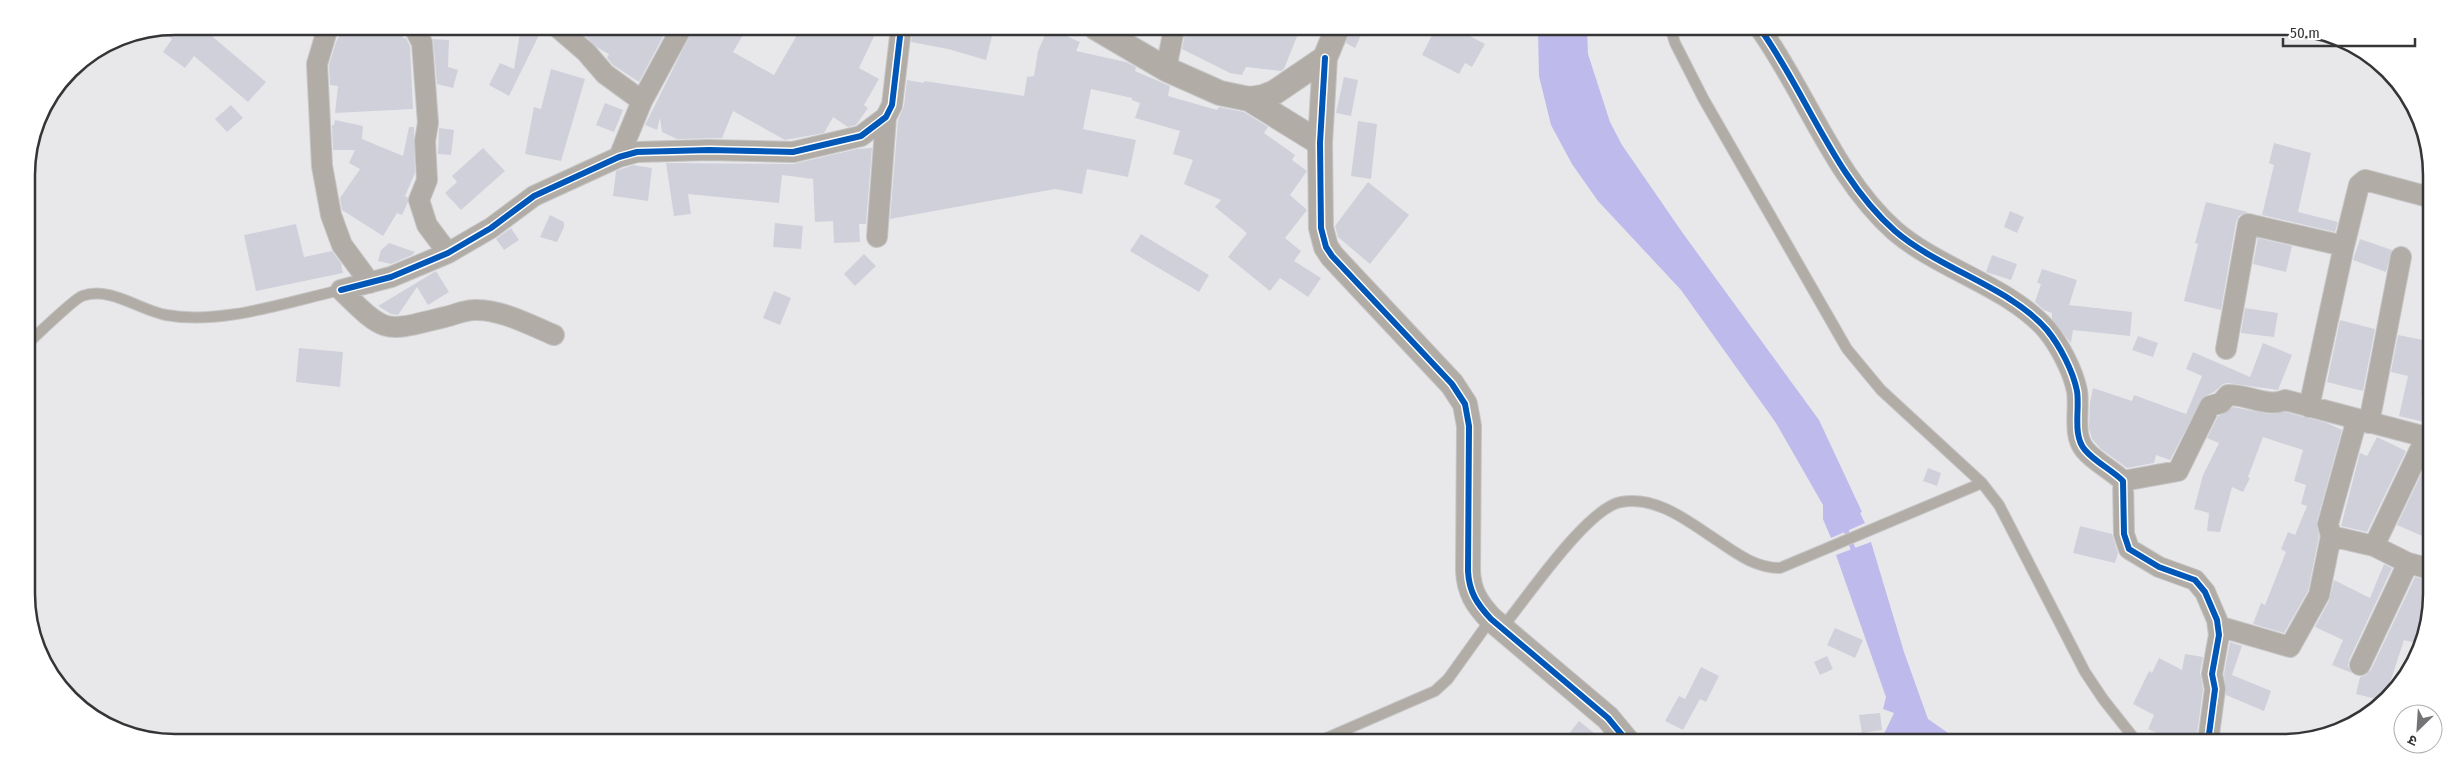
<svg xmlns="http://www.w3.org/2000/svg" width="2458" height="769" viewBox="0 0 2458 769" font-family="'Fira Sans Condensed','Noto Sans Devanagari',sans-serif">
<rect width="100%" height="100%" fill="#e8e8eb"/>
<path fill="#bebaec" d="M 1538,30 L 1587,30 L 1588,54 L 1610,122 L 1622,145 L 1682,232 L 1819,420 L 1862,512 L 1860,513 L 1865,523 L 1831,538 L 1823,519 L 1823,505 L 1776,423 L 1681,290 L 1598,201 L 1572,164 L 1551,125 L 1539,76 Z
M 1871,542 L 1904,652 L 1928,719 L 1961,742 L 1938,742 L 1925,733 L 1921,742 L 1880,742 L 1894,713 L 1883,709 L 1886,697 L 1836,555 Z"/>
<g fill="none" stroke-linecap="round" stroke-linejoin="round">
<path stroke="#bebaec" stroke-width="5" d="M 1844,525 L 1855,554"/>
</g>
<path fill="#d0d0db" d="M 175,26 L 200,26 L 266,82 L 248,102 L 194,56 L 185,68 L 163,52 L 172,39 L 159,29 Z
M 344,27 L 402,27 L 403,38 L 406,38 L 410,46 L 413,109 L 335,113 L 338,86 L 330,85 L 329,65 L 336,42 Z
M 521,27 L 543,27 L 509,96 L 489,85 L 500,63 L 514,69 Z
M 575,27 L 668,27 L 639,82 L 613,65 L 607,58 L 609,54 L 598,48 Z
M 694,27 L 747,28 L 733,52 L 774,75 L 801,28 L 878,28 L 859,68 L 879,79 L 864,105 L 868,108 L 856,125 L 848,127 L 833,117 L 824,133 L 785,140 L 733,111 L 722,138 L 677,139 L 662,132 L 660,118 L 657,130 L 645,125 Z
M 913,28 L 994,28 L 986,60 L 948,49 L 911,42 Z
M 1048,28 L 1080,42 L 1076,51 L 1126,62 L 1136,67 L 1135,71 L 1170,86 L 1168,96 L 1217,110 L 1219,107 L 1244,112 L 1268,127 L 1264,133 L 1295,155 L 1292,160 L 1307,171 L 1290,195 L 1307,210 L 1285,238 L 1301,251 L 1294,261 L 1321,278 L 1308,297 L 1280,278 L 1270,291 L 1228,257 L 1247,233 L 1215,207 L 1221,200 L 1184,184 L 1193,160 L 1173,154 L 1180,131 L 1135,118 L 1140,103 L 1132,100 L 1132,98 L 1091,89 L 1083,129 L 1136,140 L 1128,177 L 1087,169 L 1082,194 L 1055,189 L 890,219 L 898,120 L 904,106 L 907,80 L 924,83 L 924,81 L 1024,96 L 1027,77 L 1034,76 L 1038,51 Z
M 1186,29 L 1300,29 L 1284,69 L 1281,71 L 1246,67 L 1242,75 L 1230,73 L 1182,49 Z
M 1350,29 L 1364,29 L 1355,48 L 1346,43 Z
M 1435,29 L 1450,29 L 1459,34 L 1460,31 L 1485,44 L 1472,67 L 1465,63 L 1459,74 L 1422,55 Z
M 433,39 L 449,40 L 448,67 L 458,70 L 453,88 L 437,84 Z
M 551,69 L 585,79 L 561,161 L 525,154 L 534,107 L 541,109 Z
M 1344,77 L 1358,80 L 1351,116 L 1336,113 Z
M 605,103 L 623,110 L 614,132 L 596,125 Z
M 231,105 L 243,118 L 227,132 L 215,119 Z
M 335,120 L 363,126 L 362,139 L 403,156 L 409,127 L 414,127 L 415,173 L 405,196 L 408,198 L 408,202 L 402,215 L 397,213 L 383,236 L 342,210 L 340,198 L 360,169 L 349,163 L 355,150 L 333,150 L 332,125 L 334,125 Z
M 1358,121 L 1377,124 L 1371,179 L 1351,176 Z
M 439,128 L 454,130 L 451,155 L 438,154 Z
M 2274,143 L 2311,153 L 2298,212 L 2338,222 L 2335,232 L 2262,215 L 2274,165 L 2269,163 Z
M 483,148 L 505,171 L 461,210 L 445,193 L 457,182 L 452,176 Z
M 872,148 L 866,224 L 859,224 L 860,242 L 834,243 L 833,221 L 815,222 L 813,179 L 782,175 L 779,203 L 688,194 L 691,214 L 674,216 L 666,163 L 793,164 L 857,149 Z
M 633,165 L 652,168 L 648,201 L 613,196 L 616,171 Z
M 1368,182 L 1409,215 L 1370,264 L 1338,237 L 1335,226 Z
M 2206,202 L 2248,212 L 2239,216 L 2236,222 L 2221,310 L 2184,301 L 2198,244 L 2195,243 Z
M 2010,211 L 2024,217 L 2017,233 L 2004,227 Z
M 550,215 L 564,222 L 564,227 L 557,242 L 540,237 Z
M 775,223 L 803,226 L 801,249 L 773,247 Z
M 296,224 L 304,257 L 332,251 L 341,263 L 343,273 L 256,291 L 244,235 Z
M 511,228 L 519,240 L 504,250 L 496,239 Z
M 1141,234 L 1209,275 L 1199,292 L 1130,251 Z
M 2258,238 L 2292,246 L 2286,272 L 2253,264 Z
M 2360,239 L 2392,250 L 2386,272 L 2353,260 Z
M 389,243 L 415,252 L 412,255 L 391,264 L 378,261 L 381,250 Z
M 864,254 L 876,266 L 855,286 L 844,274 Z
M 1992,255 L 2017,264 L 2011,280 L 1986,272 Z
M 2042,269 L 2077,280 L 2069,305 L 2132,312 L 2130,336 L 2073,330 L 2071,343 L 2070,342 L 2052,319 L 2052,313 L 2044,310 L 2035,302 L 2041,284 L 2037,283 Z
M 436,271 L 449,292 L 428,305 L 417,287 L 398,315 L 391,314 L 378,306 Z
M 774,291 L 791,298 L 780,325 L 763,318 Z
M 2245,308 L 2278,313 L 2274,337 L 2241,333 Z
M 2340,320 L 2375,329 L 2363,391 L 2327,382 Z
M 2398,335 L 2428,341 L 2428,370 L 2421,400 L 2428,402 L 2428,423 L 2399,416 L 2408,376 L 2391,372 Z
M 2138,336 L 2158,343 L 2153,357 L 2132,350 Z
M 2263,343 L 2292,355 L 2278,390 L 2228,383 L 2223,384 L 2214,392 L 2203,397 L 2170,460 L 2156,455 L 2154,463 L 2127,468 L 2101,449 L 2092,439 L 2089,428 L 2090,402 L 2093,388 L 2132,401 L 2134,395 L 2186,414 L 2202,376 L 2186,369 L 2193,352 L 2250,377 Z
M 299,348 L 343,352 L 340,387 L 296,382 Z
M 2233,407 L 2270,414 L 2285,412 L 2327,423 L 2342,430 L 2317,521 L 2319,536 L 2308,591 L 2284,633 L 2253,624 L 2261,603 L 2265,605 L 2286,552 L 2281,549 L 2288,532 L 2295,535 L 2307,506 L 2301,504 L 2306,485 L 2294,481 L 2303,450 L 2263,437 L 2248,477 L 2250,478 L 2243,492 L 2232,487 L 2220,532 L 2207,531 L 2209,513 L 2194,509 L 2203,475 L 2219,443 L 2207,438 L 2218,416 Z
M 2377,437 L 2406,451 L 2367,532 L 2341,526 L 2360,453 L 2367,456 Z
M 2427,462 L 2427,538 L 2397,525 Z
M 1928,468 L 1941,473 L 1937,486 L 1923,481 Z
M 2080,526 L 2112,534 L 2118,553 L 2115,563 L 2073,553 Z
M 2384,564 L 2392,568 L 2349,660 L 2348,666 L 2352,673 L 2332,665 L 2343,640 L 2315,627 L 2329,601 L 2334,580 L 2370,598 Z
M 2415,577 L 2427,580 L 2426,634 L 2421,634 L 2419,644 L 2404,640 L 2384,701 L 2356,694 L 2360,677 L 2366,675 L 2371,670 Z
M 1835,628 L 1863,640 L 1855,658 L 1827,645 Z
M 2230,642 L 2242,646 L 2232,675 L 2271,691 L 2264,711 L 2226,695 L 2224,674 Z
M 2185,654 L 2203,657 L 2200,672 L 2203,689 L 2196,742 L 2176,742 L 2148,729 L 2154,715 L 2133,704 L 2149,671 L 2152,673 L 2159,658 L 2182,670 Z
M 1827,656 L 1833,669 L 1820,675 L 1814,662 Z
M 1701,667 L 1719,676 L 1706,702 L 1700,699 L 1683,730 L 1665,721 L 1679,696 L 1685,699 Z
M 1880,713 L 1882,730 L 1862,733 L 1859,715 Z
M 1579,721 L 1604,741 L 1563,741 Z"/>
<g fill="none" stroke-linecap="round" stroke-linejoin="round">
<defs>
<path id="service" d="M 1671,30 L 1675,43 L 1703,98 L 1847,349 L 1881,390 L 1982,483 L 1999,505 L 2085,672 L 2103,699 L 2137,742
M 28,343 C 38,334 74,299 82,296 C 110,286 139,310 166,315 C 223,325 286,302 341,290
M 1502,628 C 1526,599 1587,508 1621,502 C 1654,496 1684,518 1709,535 C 1731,549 1752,568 1780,568 L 1982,483
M 1322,740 L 1435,691 L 1448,679 L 1491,619"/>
<path id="minor" d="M 328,27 L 317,64 L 322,166 L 331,215 L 342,245 L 370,283
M 414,27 L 422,43 L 428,123 L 425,141 L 427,180 L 419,200 L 427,225 L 448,253
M 557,27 L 586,52 L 605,74 L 642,101
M 1761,30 C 1807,95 1835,178 1895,231 C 1939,269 2010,287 2047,330 C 2060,346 2073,371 2077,391 C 2080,409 2072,435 2085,450 C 2095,462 2112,470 2123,481 L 2124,534 L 2129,549 L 2159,567 L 2195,580 L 2205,592 L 2217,620 L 2219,635 L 2212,674 L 2215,689 L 2208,742
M 1166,69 L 1174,29
M 619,157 L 642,101 L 682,27
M 877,237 L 886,117
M 2344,246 L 2359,185 L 2365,180 L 2429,197
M 341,290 L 391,277 L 448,253 L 491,228 L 534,196 L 619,157 L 637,152 L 709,150 L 793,152 L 861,136 L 886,117 L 892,105 L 901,28
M 341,290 C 387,335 383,332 445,317 C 454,315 465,310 474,310 C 501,309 530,325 554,335
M 2226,349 L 2248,224 L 2344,246 L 2309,407
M 2369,423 L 2401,257
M 2123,481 L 2178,471 L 2210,406 L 2221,403 L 2228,395 C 2247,394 2268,408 2285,400 L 2426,437
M 2331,536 L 2328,524 L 2357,419
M 2374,546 L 2426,437 L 2428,438
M 2218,626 L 2290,647 L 2319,595 L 2331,536 L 2374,546 L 2408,563 L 2427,568
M 2360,665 L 2408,563"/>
<path id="tertiary" d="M 1096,28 L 1166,69 L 1220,93 L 1249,99 L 1263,97 L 1275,92 L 1325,58 L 1337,29
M 1325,58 L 1320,143 L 1321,228 L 1326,247 L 1332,256 L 1452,384 L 1465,404 L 1469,426 L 1468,571 C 1469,592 1477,604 1491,619 L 1608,718 L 1627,741
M 1249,99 L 1320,143"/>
</defs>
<use href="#service" stroke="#c5c5c6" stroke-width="12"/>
<use href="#minor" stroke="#c5c5c6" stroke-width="22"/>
<use href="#tertiary" stroke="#c5c5c6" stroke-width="26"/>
<use href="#service" stroke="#b1aca6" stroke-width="10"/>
<use href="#minor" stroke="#b1aca6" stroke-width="20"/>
<use href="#tertiary" stroke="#b1aca6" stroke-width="24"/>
<defs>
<path id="cycleway" d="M 1761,30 C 1807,95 1835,178 1895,231 C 1939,269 2010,287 2047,330 C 2060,346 2073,371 2077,391 C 2080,409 2072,435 2085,450 C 2095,462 2112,470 2123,481 L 2124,534 L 2129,549 L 2159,567 L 2195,580 L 2205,592 L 2217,620 L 2219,635 L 2212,674 L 2215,689 L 2208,742
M 1325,58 L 1320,143 L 1321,228 L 1326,247 L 1332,256 L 1452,384 L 1465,404 L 1469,426 L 1468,571 C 1469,592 1477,604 1491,619 L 1608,718 L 1627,741
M 341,290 L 391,277 L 448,253 L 491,228 L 534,196 L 619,157 L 637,152 L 709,150 L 793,152 L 861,136 L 886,117 L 892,105 L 901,28"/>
</defs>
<use href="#cycleway" stroke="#fff" stroke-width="9"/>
<use href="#cycleway" stroke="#0057b8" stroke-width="6"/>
</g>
<path d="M0 0H2458V769H0ZM175 35H2283A140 140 0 0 1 2423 175V594A140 140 0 0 1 2283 734H175A140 140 0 0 1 35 594V175A140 140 0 0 1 175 35Z" fill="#fff" fill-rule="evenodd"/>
<path fill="none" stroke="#353537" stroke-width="2.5" d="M175 35H2283A140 140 0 0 1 2423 175V594A140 140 0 0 1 2283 734H175A140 140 0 0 1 35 594V175A140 140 0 0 1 175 35Z"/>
<g transform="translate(2418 729) rotate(205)"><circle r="24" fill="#ffffff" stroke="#aeaeaf"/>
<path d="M0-4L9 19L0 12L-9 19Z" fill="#747476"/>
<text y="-8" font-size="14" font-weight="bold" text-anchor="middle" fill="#353537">उ</text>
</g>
<path d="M2283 38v8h132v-8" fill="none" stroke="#353537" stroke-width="2.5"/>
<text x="2290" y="38" font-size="15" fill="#353537" stroke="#ffffff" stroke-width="4" paint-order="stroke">50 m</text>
</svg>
